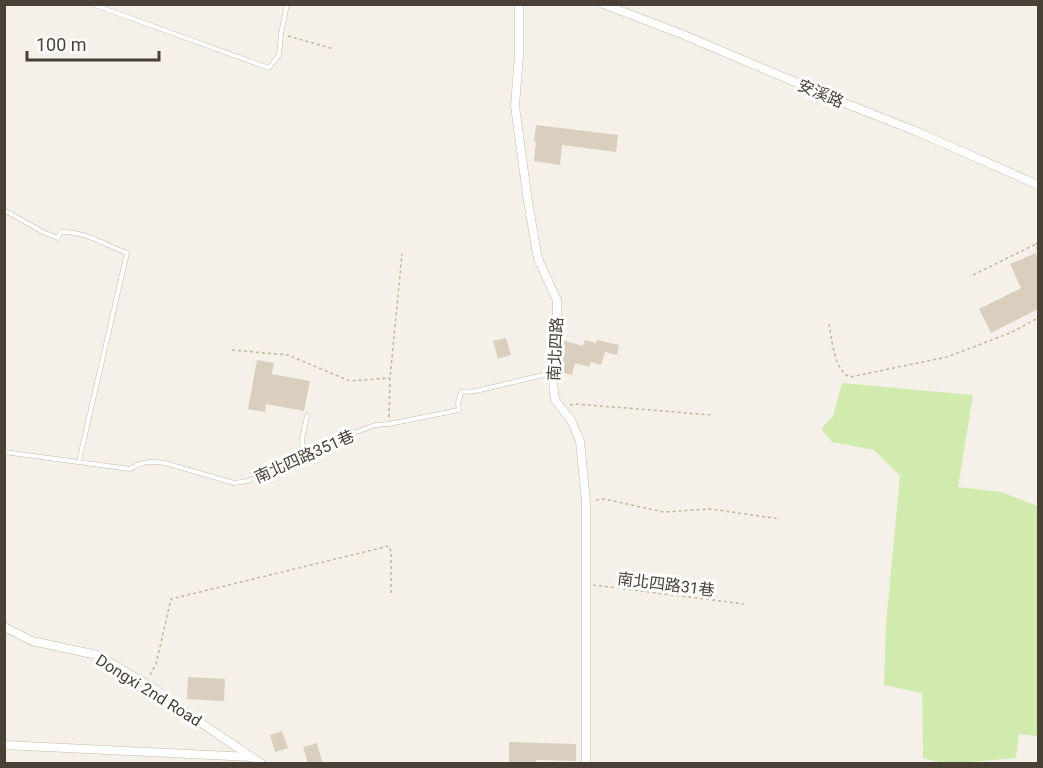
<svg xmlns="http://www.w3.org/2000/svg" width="1043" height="768" viewBox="0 0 1043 768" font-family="Roboto,'Noto Sans TC',sans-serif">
<rect width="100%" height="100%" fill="#f5f1e8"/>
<path fill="#d1ebae" d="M 842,383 L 973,395 L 958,487 L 1001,492 L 1038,506 L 1038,736 L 1019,734 L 1016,758 L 947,764 L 923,758 L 922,693 L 884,685 L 886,624 L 900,476 L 874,450 L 832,442 L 821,429 L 833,416 Z"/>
<path fill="#dacfbf" d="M 536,125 L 618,135 L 616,152 L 562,145 L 560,165 L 534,161 L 536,142 L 534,141 Z
M 1036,253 L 1038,259 L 1038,309 L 991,333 L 979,309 L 1021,288 L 1010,264 Z
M 506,338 L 511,355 L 498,359 L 493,341 Z
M 562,340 L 583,346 L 585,340 L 596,343 L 597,340 L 619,345 L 617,355 L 605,352 L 601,365 L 591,362 L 589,367 L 575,363 L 572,375 L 558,371 Z
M 257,360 L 274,363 L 272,374 L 310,381 L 304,411 L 266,404 L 265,412 L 248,409 Z
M 188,677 L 225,679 L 224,701 L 187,699 Z
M 282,731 L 288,748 L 275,752 L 270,735 Z
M 509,742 L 576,744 L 576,761 L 536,760 L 536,764 L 509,764 Z
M 317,743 L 323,764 L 308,764 L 303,747 Z"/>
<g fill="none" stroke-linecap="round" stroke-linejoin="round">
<defs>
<path id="lane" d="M 92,4 L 269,68 L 279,55 L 281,34 L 287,4
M 4,210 L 43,232 L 58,238 L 61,232 C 85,231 105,245 127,253 L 79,461
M 4,452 L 130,469 C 143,461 150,461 165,463 L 234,483 L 248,481 L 334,441 L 375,425 L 389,424 L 459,410 L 458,403 L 461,392 L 476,391 L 551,373
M 303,455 L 302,439 L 307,416"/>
<path id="street" d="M 519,4 L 519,55 L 515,106 L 528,202 L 538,259 L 557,300 L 557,331 L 552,373 L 555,400 L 571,420 L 580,441 L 586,502 L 586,764
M 603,4 L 679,33 L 847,104 L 918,132 L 1038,185
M 4,627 L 32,641 L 97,655 L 155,689 L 185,712 L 262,764
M 4,745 L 251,757"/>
</defs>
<use href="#lane" stroke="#c4bbad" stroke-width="5"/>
<use href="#street" stroke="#c4bbad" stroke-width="9"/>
<path stroke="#c4b49a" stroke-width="1.5" stroke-dasharray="3 3" stroke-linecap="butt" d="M 288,36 L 334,49
M 1038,242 L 1036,244 L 1038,251
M 973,275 L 1036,244
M 829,324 C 832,339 834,371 850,377 L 947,357 L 1010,333 L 1038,318
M 232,350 L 288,355 L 350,381 L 390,378
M 570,405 L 576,404 L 712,415
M 389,417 L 390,378 L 402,254
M 596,500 L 604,499 L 664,512 L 711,509 L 780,519
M 593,585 L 744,604
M 150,675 L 156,664 L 171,599 L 389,546 L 391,551 L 391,595"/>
<use href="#lane" stroke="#fff" stroke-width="4"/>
<use href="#street" stroke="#fff" stroke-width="8"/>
</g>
<g text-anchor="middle" stroke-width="6" stroke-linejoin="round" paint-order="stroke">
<g font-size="16" fill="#494136" stroke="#fff">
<text transform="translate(821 93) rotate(23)" y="6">安溪路</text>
<text transform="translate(555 349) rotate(-87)" y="6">南北四路</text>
<text transform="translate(304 456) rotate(-24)" y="6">南北四路351巷</text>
<text transform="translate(666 584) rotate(7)" y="6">南北四路31巷</text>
<text transform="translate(149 690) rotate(32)" y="6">Dongxi 2nd Road</text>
</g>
</g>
<rect width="1043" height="768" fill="none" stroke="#494136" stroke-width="12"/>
<path d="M27 51v9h132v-9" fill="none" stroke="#494136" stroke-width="3"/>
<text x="36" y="51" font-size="18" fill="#494136" stroke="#ffffff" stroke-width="4.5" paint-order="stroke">100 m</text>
</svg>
